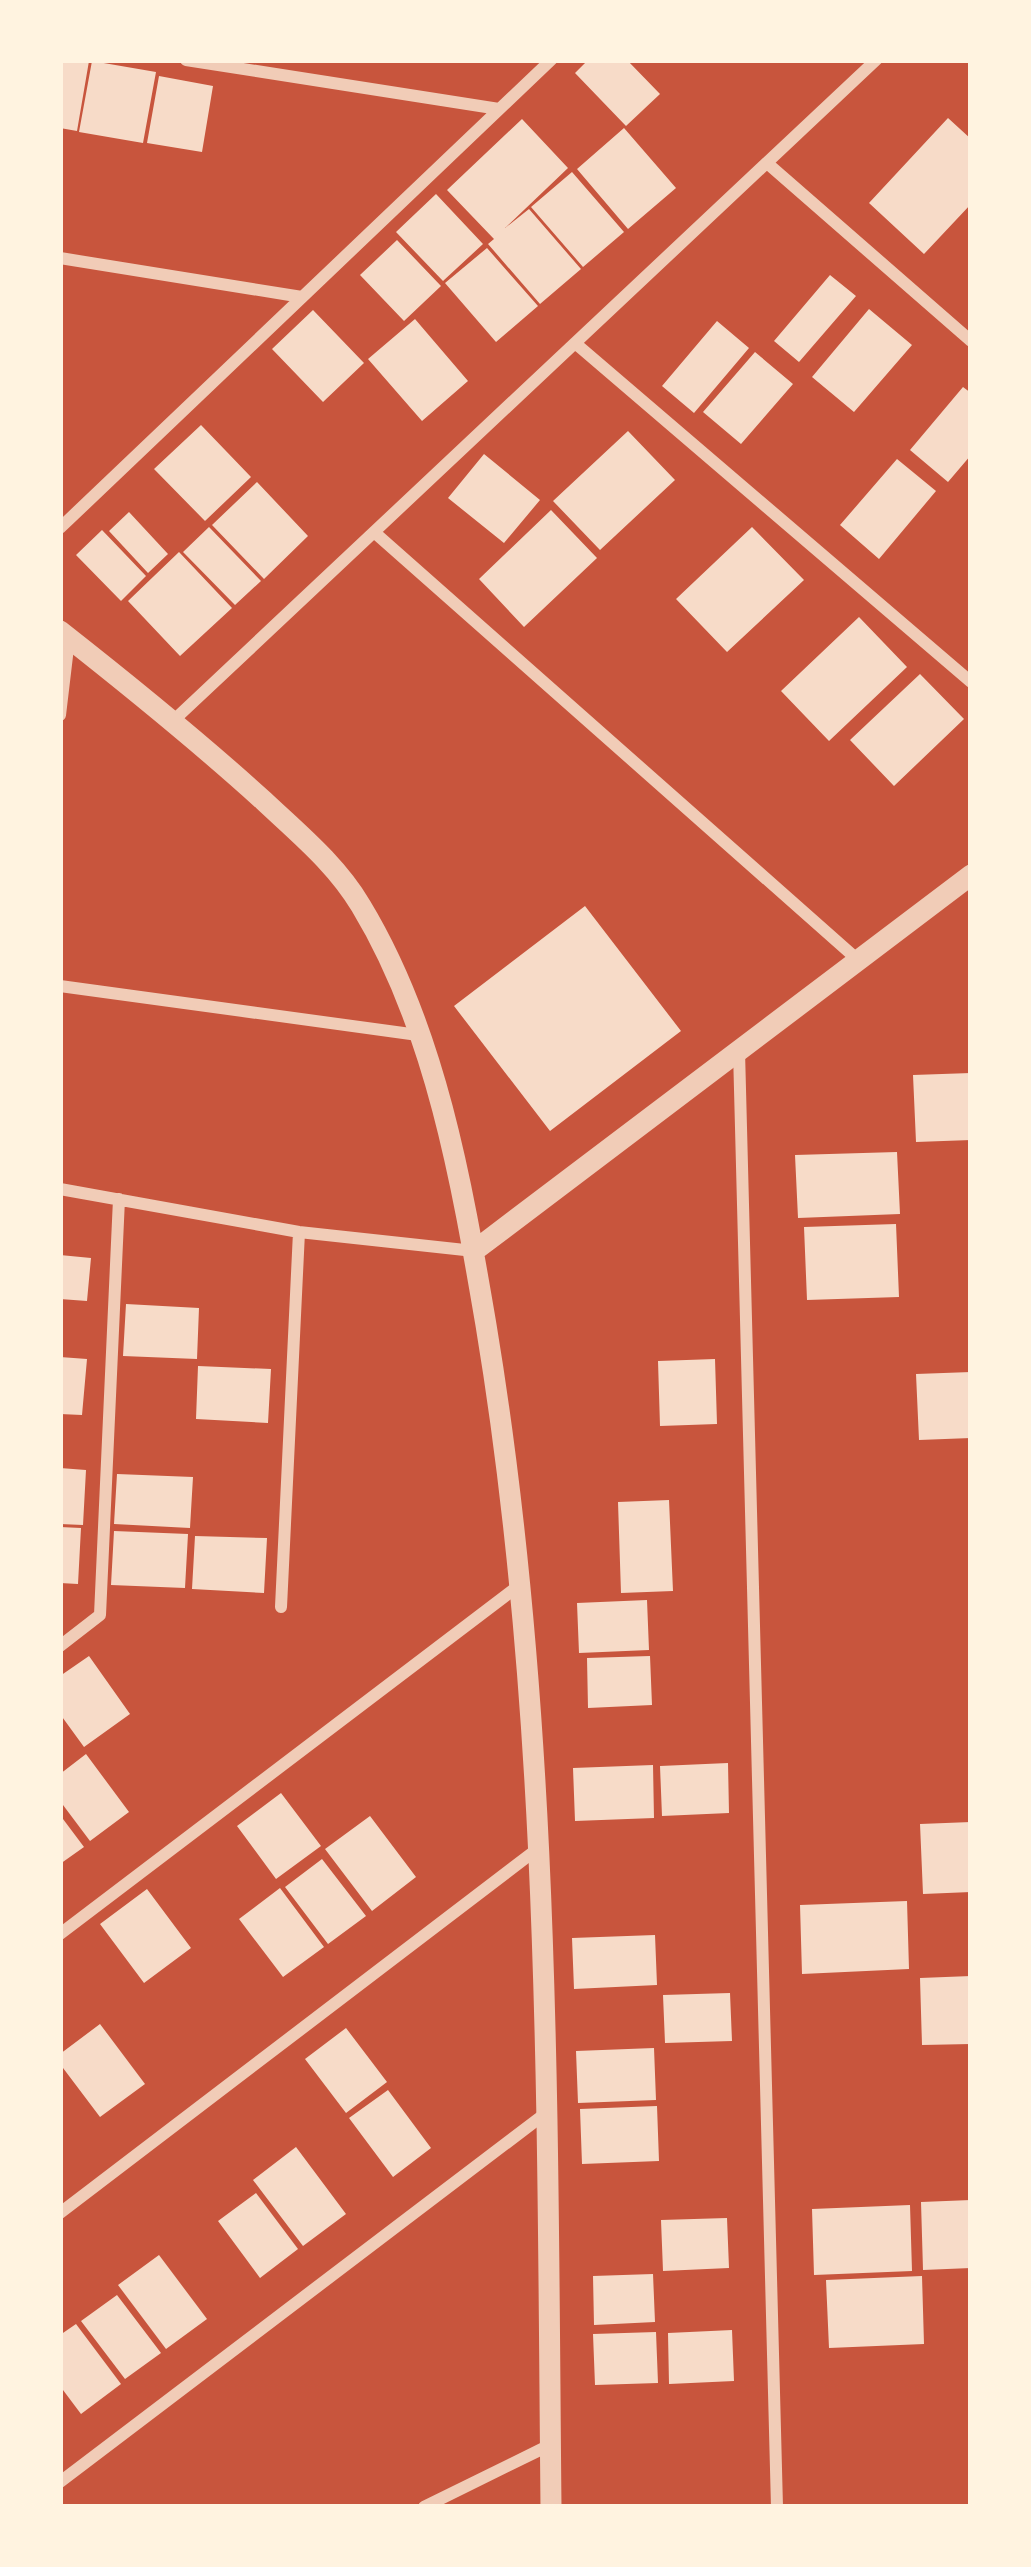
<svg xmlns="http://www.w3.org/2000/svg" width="1031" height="2567" viewBox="0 0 1031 2567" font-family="Cabin,sans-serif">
<rect width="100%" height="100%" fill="#c8553d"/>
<path fill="#f7dbc8" d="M 60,60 L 89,61 L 77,131 L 60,128 Z
M 588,60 L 627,60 L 660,94 L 626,126 L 575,73 Z
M 92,61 L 156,72 L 143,143 L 79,132 Z
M 159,76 L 213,86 L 202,152 L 147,143 Z
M 948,118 L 971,139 L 971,204 L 924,254 L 869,203 Z
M 522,119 L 568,168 L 505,228 L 529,209 L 581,269 L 540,304 L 488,244 L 494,239 L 447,190 Z
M 624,128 L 676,188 L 628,229 L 577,169 Z
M 572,172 L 624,232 L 583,267 L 531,207 Z
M 436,194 L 483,244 L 443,281 L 396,232 Z
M 397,240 L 441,286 L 404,321 L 360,275 Z
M 487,248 L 538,306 L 496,342 L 445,283 Z
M 830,275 L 856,296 L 799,362 L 774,341 Z
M 869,309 L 912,345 L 854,412 L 812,377 Z
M 313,310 L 364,363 L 323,402 L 272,349 Z
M 415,319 L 468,381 L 422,421 L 368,359 Z
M 717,321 L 749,348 L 694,413 L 662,386 Z
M 755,352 L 793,384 L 741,444 L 703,412 Z
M 963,387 L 971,393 L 971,455 L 948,482 L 910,450 Z
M 201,425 L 251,477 L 205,521 L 154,469 Z
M 628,431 L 675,480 L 600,550 L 553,501 Z
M 484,454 L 540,500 L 504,543 L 448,498 Z
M 897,459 L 936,491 L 879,559 L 840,525 Z
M 257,482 L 308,536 L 264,579 L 212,525 Z
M 551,510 L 597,558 L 524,627 L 479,579 Z
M 129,512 L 168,554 L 148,573 L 109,531 Z
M 209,527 L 261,581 L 235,605 L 183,552 Z
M 752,527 L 804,580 L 727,652 L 676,599 Z
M 102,530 L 146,576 L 121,601 L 76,555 Z
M 179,552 L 232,608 L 180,656 L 128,601 Z
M 859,617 L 907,667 L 829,741 L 781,691 Z
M 920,674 L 964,719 L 894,786 L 850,740 Z
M 585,906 L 681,1031 L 550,1131 L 454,1006 Z
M 971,1073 L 971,1140 L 916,1142 L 913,1075 Z
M 897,1152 L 900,1214 L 798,1218 L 795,1155 Z
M 896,1224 L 899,1297 L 807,1300 L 804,1227 Z
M 60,1255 L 91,1258 L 87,1301 L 60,1299 Z
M 126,1304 L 199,1308 L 197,1359 L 123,1356 Z
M 60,1357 L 87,1359 L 82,1415 L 60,1414 Z
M 715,1359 L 717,1424 L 660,1426 L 658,1361 Z
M 198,1366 L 271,1369 L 268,1423 L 196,1419 Z
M 971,1372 L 971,1438 L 919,1440 L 916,1374 Z
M 60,1468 L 86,1470 L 83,1525 L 60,1524 Z
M 117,1474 L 193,1477 L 190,1528 L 114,1524 Z
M 669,1500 L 673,1591 L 621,1593 L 618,1502 Z
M 60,1527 L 81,1528 L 78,1584 L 60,1583 Z
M 114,1531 L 188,1534 L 185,1588 L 111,1585 Z
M 195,1536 L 267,1538 L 264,1593 L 192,1589 Z
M 647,1600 L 649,1650 L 579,1653 L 577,1603 Z
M 89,1656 L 130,1714 L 84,1747 L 60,1714 L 60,1676 Z
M 650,1656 L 652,1705 L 588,1708 L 587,1658 Z
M 86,1754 L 129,1812 L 90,1841 L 60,1801 L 60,1774 Z
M 728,1763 L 729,1813 L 662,1816 L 660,1766 Z
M 653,1765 L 654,1818 L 575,1821 L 573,1768 Z
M 281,1793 L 321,1846 L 276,1879 L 237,1826 Z
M 60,1815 L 84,1847 L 60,1864 Z
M 370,1816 L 416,1877 L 372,1911 L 325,1849 Z
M 971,1822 L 971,1892 L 923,1894 L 920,1824 Z
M 322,1859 L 366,1916 L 328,1944 L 285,1887 Z
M 280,1888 L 324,1947 L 283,1977 L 239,1919 Z
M 147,1889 L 191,1948 L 144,1983 L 100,1924 Z
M 907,1901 L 909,1969 L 802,1974 L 800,1905 Z
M 655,1935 L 657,1985 L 574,1989 L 572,1938 Z
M 971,1976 L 971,2044 L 922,2045 L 920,1978 Z
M 730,1993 L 732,2041 L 665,2043 L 663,1995 Z
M 100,2024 L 145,2084 L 100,2117 L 60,2064 L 60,2054 Z
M 346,2028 L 387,2082 L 346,2113 L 305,2059 Z
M 654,2048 L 656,2100 L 578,2103 L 576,2051 Z
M 388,2090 L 431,2148 L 393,2177 L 349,2118 Z
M 657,2106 L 659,2161 L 582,2164 L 580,2109 Z
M 296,2147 L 346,2214 L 303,2246 L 253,2180 Z
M 256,2193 L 298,2249 L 260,2278 L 218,2221 Z
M 971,2200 L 971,2268 L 923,2270 L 921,2202 Z
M 910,2205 L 912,2271 L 814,2275 L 812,2209 Z
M 727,2218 L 729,2268 L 663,2271 L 661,2220 Z
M 159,2255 L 207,2319 L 166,2349 L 118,2285 Z
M 653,2274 L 655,2322 L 594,2325 L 593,2276 Z
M 922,2276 L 924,2344 L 829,2348 L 826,2280 Z
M 117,2295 L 161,2353 L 125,2379 L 81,2321 Z
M 76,2324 L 121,2384 L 81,2414 L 60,2386 L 60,2335 Z
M 732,2330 L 734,2381 L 669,2384 L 668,2333 Z
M 656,2332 L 658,2383 L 595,2385 L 593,2334 Z"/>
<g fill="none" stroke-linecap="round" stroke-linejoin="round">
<path stroke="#f1ccb7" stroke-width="12" d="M 186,60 L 499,109
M 767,163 L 971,341
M 60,258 L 302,297
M 575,343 L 971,682
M 60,528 L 551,60
M 374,532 L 858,960
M 60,715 L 69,639
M 174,720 L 876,60
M 60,986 L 418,1035
M 739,1051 L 777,2507
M 60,1189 L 299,1232 L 474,1251
M 281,1607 L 299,1232
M 60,1646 L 100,1615 L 119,1199
M 60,1934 L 521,1584
M 60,2213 L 540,1847
M 60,2482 L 546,2113
M 424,2507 L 550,2445"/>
<path stroke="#f1ccb7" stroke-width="21" d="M 60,631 C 130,686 198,741 264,801 C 299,834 336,864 361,906 C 436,1030 462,1184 486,1325 C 551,1716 547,2111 551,2507
M 474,1251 L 971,875"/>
</g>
<rect width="1031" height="2567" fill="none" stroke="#fff3e0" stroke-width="126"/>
</svg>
